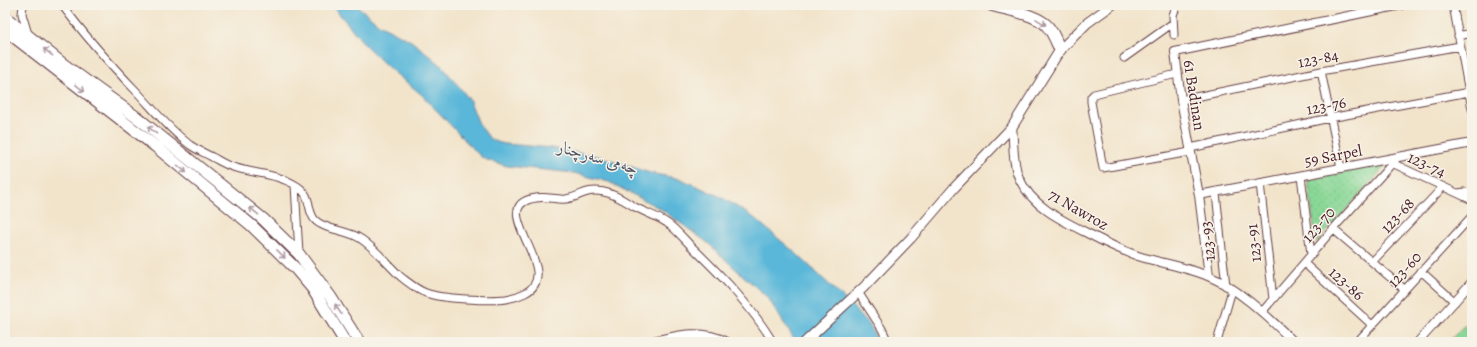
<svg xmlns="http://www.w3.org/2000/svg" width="1477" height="347" viewBox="0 0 1477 347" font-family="Alegreya,Amiri,serif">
<defs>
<pattern id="cemetery-stones" width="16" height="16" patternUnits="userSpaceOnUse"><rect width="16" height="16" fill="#8ad897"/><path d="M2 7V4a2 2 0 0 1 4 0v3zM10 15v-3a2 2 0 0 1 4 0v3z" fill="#79b982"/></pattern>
<pattern id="park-dots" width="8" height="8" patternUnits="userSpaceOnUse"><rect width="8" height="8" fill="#8ad897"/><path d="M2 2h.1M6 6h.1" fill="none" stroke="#79b982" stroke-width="1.8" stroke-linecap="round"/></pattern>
</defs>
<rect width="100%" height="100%" fill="#f7f3e8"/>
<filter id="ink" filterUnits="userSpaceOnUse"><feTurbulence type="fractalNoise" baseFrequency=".025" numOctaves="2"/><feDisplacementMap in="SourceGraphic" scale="8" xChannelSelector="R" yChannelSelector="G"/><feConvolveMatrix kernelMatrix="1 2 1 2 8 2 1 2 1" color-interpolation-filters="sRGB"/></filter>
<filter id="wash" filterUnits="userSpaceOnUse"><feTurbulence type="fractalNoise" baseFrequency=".012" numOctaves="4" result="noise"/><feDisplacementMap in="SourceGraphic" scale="16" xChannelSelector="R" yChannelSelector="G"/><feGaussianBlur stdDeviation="0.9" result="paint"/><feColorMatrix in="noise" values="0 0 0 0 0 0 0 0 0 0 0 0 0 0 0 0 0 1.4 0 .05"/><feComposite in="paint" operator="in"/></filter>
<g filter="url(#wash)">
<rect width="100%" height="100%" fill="#f2e4cb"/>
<path fill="url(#cemetery-stones)" stroke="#6a7c61" d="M 1468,322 L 1472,327 L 1472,342 L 1448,342 Z"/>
<path fill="url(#park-dots)" stroke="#6a7c61" d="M 1388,163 L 1316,243 L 1308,180 Z"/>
<path fill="#5ab7d9" stroke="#526b82" d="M 332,5 L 356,5 L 379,24 L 411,41 L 428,54 L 442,66 L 469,99 L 479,124 L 490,139 L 497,142 L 505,144 L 553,148 L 601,157 L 650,173 L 681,179 L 721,197 L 753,217 L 799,256 L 854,308 L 859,315 L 869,324 L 878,342 L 796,342 L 768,298 L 730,264 L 708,243 L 661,209 L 609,182 L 574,173 L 507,166 L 487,160 L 480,156 L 421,94 L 389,68 L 366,46 Z"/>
</g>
<g filter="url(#ink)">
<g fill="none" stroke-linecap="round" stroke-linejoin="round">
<defs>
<path id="minor" d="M 23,5 L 22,14 L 28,34
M 62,5 C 85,36 110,64 137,92 C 154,110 170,130 190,145 C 197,150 205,153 212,157 C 218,160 224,164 230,166 C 252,174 277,173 297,186 C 313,196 306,210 315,220 C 324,230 349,230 361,239 C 376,249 388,265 401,277 C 409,283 417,290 426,293 C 441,299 490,301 506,299 C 512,298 519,296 525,293 C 567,272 482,205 536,198 C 546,196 556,200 566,199 C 581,197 585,188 604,192 C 615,194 625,201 635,207 C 646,213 657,216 667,223 C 676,229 684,239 692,247 C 722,276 751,306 773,342
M 1453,5 L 1472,109
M 1174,35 L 1173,15 L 1177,5
M 1458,36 L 1472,33
M 1124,58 L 1173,23
M 1321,71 L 1341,168
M 1177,74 L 1094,94 L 1091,97 L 1091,102 L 1103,168 L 1190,152
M 1181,100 L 1321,71 L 1460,46
M 1190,148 L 1330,118 L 1469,92
M 1392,163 L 1472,200
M 1301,176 L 1311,254
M 1260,183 L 1273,299
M 295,185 L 299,254
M 1216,193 L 1226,286
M 1458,193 L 1472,191
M 1333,229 L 1404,289
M 1372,262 L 1443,187
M 1304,263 L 1372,325
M 1421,271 L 1455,302
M 858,292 L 882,329 L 888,342
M 1262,312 L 1333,229 L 1398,157
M 1217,342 L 1232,290
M 1357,342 L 1472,216"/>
<path id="tertiary" d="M 1012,127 C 1014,143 1012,162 1019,178 C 1032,207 1063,221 1091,235 C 1106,243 1121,250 1138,256 C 1161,263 1186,267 1208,276 C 1239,288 1270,319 1294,342
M 1199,195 L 1472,143
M 1209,276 L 1199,195 L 1181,100 L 1175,52 L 1401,5
M 1418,342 L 1472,282"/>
<path id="secondary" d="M 651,342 C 677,336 701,329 726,342
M 805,342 L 864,287 L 911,238 L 954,188 L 1012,127 L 1060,50 L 1087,23 L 1112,5"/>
<path id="primary" d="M 991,5 C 1008,10 1030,13 1044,23 C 1052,29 1056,41 1060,50
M 5,17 L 63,64 L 139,119 L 263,219 L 299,254 L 330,296 L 359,342
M 5,30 L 155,146 L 251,225 L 295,268 L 312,288 L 345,342"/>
</defs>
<use href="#minor" stroke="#633d43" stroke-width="9"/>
<use href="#tertiary" stroke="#633d43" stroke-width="10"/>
<use href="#secondary" stroke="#633d43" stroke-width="11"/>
<use href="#primary" stroke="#633d43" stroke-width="13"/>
<use href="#minor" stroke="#fff" stroke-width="7"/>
<use href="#tertiary" stroke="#fff" stroke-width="8"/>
<use href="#secondary" stroke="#fff" stroke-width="9"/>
<use href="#primary" stroke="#fff" stroke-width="11"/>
</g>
<defs><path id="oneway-shaft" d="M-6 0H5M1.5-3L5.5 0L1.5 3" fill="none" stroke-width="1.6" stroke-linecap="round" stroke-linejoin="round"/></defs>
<g stroke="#ae9aa0">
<use href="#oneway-shaft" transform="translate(1041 22) rotate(32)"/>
<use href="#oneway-shaft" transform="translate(48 52) rotate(-141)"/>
<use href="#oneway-shaft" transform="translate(80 88) rotate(38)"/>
<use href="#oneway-shaft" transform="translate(152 130) rotate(-141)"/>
<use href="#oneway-shaft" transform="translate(182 169) rotate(39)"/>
<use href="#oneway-shaft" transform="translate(254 211) rotate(-141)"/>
<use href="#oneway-shaft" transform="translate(281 254) rotate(45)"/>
<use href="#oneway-shaft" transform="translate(338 309) rotate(-122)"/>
</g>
</g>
<g text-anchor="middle" stroke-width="3" stroke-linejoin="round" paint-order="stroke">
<g font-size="16" fill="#4a1f2b" stroke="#f7f3e8">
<text transform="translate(1318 58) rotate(-11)" y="6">123-84</text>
<text transform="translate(1195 95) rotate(81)" y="6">61 Badinan</text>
<text transform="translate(1326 105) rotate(-11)" y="6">123-76</text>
<text transform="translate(1333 155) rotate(-11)" y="6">59 Sarpel</text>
<text transform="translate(1427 164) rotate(25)" y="6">123-74</text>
<text transform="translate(1079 209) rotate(30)" y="6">71 Nawroz</text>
<text transform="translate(1397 215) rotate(-47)" y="6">123-68</text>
<text transform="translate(1318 224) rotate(-49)" y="6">123-70</text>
<text transform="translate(1207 241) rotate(-96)" y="6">123-93</text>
<text transform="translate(1253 243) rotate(-96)" y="6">123-91</text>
<text transform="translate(1404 269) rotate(-48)" y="6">123-60</text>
<text transform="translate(1347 283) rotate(42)" y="6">123-86</text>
</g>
<g font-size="17" font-style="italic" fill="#505468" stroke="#f7f3e8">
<text transform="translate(598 157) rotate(16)" y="6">چەمی سەرچنار</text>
</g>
</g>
<rect width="1477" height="347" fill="none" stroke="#f7f3e8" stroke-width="20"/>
</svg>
